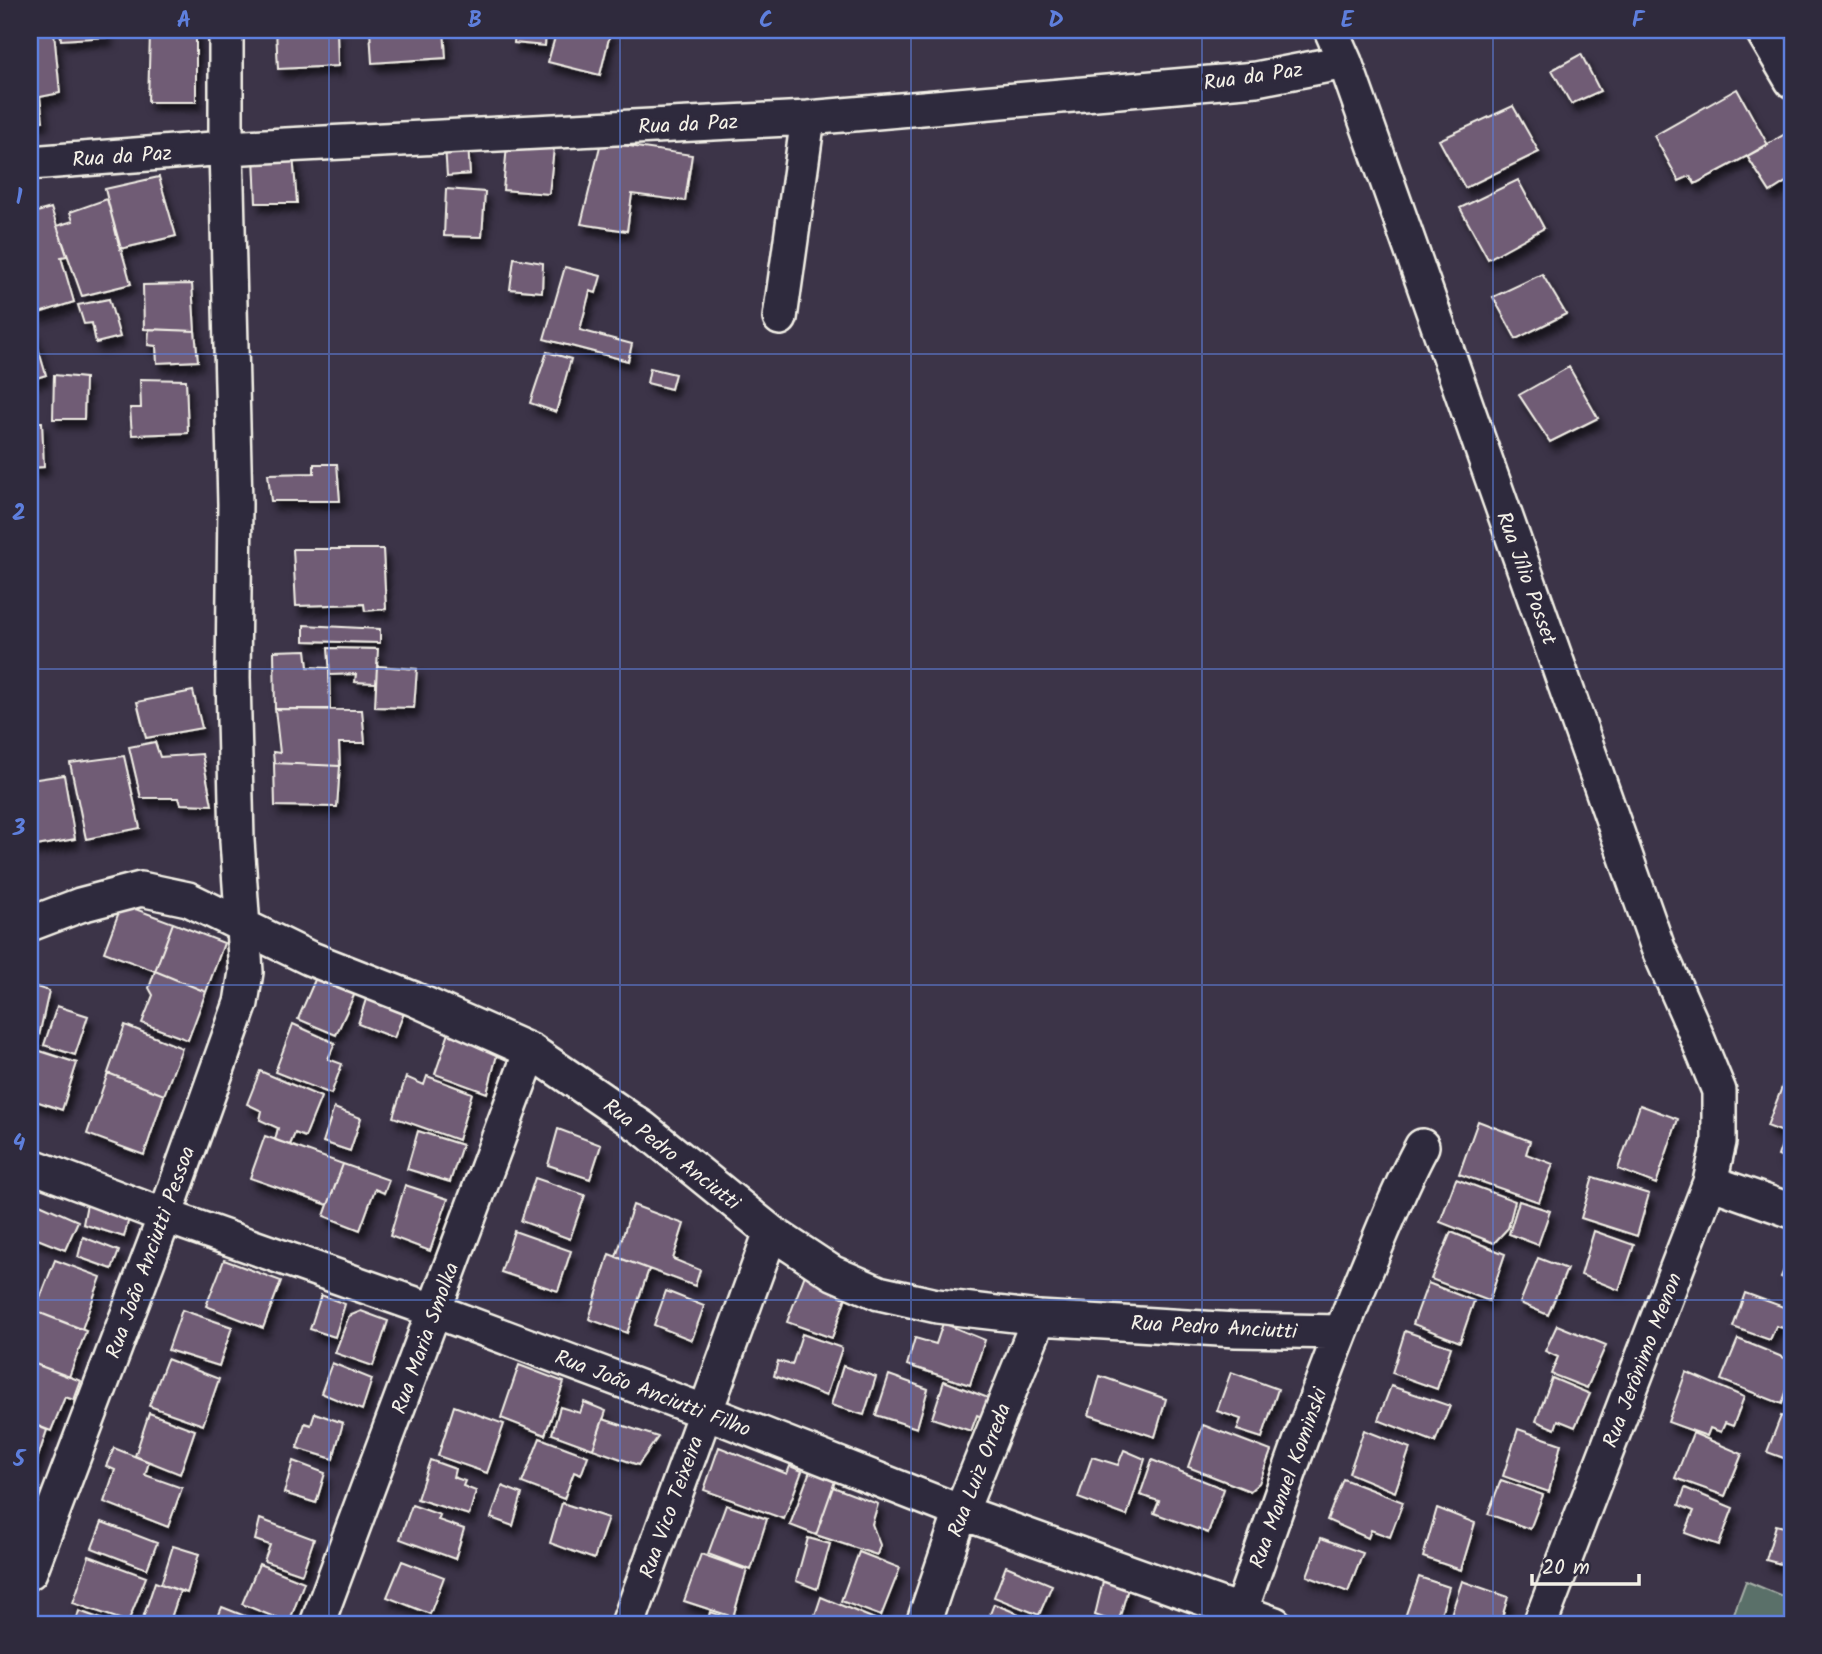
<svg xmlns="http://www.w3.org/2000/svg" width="1822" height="1654" viewBox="0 0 1822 1654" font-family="Kalam,sans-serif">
<defs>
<filter id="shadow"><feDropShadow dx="4.5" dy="8" stdDeviation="3.5" flood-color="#0009"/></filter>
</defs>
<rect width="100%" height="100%" fill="#3c3448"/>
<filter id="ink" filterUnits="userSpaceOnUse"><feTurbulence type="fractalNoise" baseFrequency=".0143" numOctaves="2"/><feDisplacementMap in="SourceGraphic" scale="14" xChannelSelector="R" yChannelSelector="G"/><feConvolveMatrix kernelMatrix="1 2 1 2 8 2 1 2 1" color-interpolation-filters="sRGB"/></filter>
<g filter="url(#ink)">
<path fill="#5a6f69" stroke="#a7b0a8" stroke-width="2" d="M 1746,1581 L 1792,1600 L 1792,1624 L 1730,1624 Z"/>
<path fill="#6f5b74" stroke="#f4f1e8" stroke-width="2" filter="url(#shadow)" d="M 60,30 L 107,30 L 108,37 L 61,40 Z
M 150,30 L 197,30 L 196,36 L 150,34 Z
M 276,30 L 337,30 L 338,66 L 278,69 Z
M 370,30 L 444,30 L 446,58 L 372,63 Z
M 515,30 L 546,30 L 545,46 L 514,43 Z
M 557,30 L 611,30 L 600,75 L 548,62 Z
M 54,32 L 60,93 L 40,97 L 43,121 L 30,123 L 30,42 L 34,41 L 33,33 Z
M 150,34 L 196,36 L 196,102 L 148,102 Z
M 1581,54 L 1600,91 L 1571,104 L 1552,70 Z
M 1737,89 L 1768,145 L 1695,184 L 1690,176 L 1679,181 L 1654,136 Z
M 1513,106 L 1539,152 L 1465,188 L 1439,140 Z
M 1792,130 L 1792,178 L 1770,192 L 1747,156 Z
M 601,142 L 692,155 L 685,201 L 632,194 L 627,231 L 581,224 Z
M 468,144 L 470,174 L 447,176 L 445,145 Z
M 507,145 L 554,148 L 549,194 L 503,190 Z
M 293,155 L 297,203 L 256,203 L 254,156 Z
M 159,177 L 176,236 L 120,249 L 105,189 Z
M 1518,180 L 1544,228 L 1488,259 L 1460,208 Z
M 446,189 L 485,192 L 482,237 L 444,236 Z
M 107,199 L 131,284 L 82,296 L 57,226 L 73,221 L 70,212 Z
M 51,208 L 67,256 L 61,257 L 74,302 L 36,314 L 30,290 L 30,214 Z
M 514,258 L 543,263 L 542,292 L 510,289 Z
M 565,267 L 601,276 L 596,293 L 590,291 L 580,330 L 632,344 L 628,361 L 544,339 Z
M 1542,274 L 1566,314 L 1516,339 L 1493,297 Z
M 192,284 L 195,331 L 144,329 L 143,285 Z
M 109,299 L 120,337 L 96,343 L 92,323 L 84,324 L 78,305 Z
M 30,321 L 46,375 L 30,380 Z
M 149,329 L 195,331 L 198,361 L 157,363 L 156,346 L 148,345 Z
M 547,352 L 571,359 L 556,412 L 530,403 Z
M 1569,367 L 1598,418 L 1550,442 L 1519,395 Z
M 650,368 L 675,374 L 671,389 L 647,383 Z
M 54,375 L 85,378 L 84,419 L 53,419 Z
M 140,379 L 186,380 L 188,433 L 132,435 L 130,408 L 141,408 Z
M 30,422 L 42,422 L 44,467 L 30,468 Z
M 314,464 L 337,464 L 340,501 L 271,501 L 268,474 L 314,473 Z
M 293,549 L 383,549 L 386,609 L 365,611 L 364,604 L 296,606 Z
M 304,625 L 380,629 L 380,643 L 304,641 Z
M 328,648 L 378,649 L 376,683 L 355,682 L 356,674 L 330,675 Z
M 306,650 L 308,667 L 329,668 L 330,709 L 275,709 L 274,651 Z
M 377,666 L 417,669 L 414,708 L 375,707 Z
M 193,691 L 202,728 L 146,738 L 137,702 Z
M 275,709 L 362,710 L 365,743 L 339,743 L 340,766 L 274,763 L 273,752 L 280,753 Z
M 155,742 L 160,757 L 202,754 L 212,805 L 181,804 L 179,798 L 141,798 L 129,747 Z
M 124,756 L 140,828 L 86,839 L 70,763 Z
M 274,763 L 340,766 L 337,807 L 275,806 Z
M 64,775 L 75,839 L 31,847 L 30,780 Z
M 122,904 L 173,923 L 155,971 L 104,952 Z
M 173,923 L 224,943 L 206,992 L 155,971 Z
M 155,971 L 206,992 L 188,1040 L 142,1023 L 153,995 L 149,988 Z
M 317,975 L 356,991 L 336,1035 L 298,1019 Z
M 30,985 L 49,991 L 37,1045 L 30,1042 Z
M 368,993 L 406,1008 L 394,1038 L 358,1024 Z
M 57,1006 L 88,1016 L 75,1055 L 44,1045 Z
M 293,1024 L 335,1043 L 328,1059 L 342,1064 L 331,1094 L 275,1072 Z
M 125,1025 L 182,1048 L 164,1095 L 108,1073 Z
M 449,1033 L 498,1051 L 487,1093 L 435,1074 Z
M 37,1050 L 77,1063 L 62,1110 L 30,1099 L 30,1073 Z
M 260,1071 L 321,1097 L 305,1137 L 295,1133 L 290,1145 L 275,1140 L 278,1128 L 260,1120 L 262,1111 L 247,1104 Z
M 108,1073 L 164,1095 L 144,1155 L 87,1134 Z
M 427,1076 L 472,1093 L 458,1140 L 393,1117 L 406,1077 L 424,1085 Z
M 1786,1077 L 1792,1080 L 1792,1162 L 1778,1156 L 1786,1133 L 1767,1126 Z
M 1640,1105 L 1678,1119 L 1656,1184 L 1618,1169 Z
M 334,1108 L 361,1118 L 350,1151 L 323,1142 Z
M 1478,1121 L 1530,1141 L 1526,1154 L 1553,1164 L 1539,1202 L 1459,1174 Z
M 558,1129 L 601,1145 L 590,1179 L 548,1165 Z
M 418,1131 L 462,1145 L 450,1182 L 407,1169 Z
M 265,1136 L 343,1164 L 328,1205 L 250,1178 Z
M 343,1164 L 389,1180 L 384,1193 L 375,1189 L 360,1230 L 324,1216 Z
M 1593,1177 L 1649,1194 L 1637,1236 L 1581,1218 Z
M 535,1178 L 585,1195 L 570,1239 L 521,1221 Z
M 1456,1179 L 1515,1201 L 1508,1228 L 1494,1243 L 1440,1222 Z
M 405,1185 L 448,1199 L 430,1251 L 390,1236 Z
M 1519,1201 L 1550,1211 L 1538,1245 L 1509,1234 Z
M 35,1202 L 78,1221 L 65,1250 L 30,1236 L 30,1214 Z
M 87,1204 L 129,1218 L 124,1237 L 83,1224 Z
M 633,1205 L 684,1224 L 673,1259 L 700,1270 L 695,1286 L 616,1257 Z
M 514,1231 L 571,1251 L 558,1291 L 501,1272 Z
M 1594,1231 L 1634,1245 L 1619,1290 L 1581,1275 Z
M 1451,1232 L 1505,1254 L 1489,1301 L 1431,1279 Z
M 83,1237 L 119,1251 L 112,1269 L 78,1257 Z
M 1792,1250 L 1792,1282 L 1781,1277 Z
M 609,1254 L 649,1269 L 627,1333 L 589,1319 Z
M 1538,1258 L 1567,1269 L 1548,1315 L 1520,1303 Z
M 55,1260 L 101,1277 L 82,1329 L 35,1311 Z
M 224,1260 L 281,1281 L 263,1328 L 206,1306 Z
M 806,1272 L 849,1288 L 832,1338 L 787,1322 Z
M 1428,1283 L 1474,1301 L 1460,1342 L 1413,1324 Z
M 666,1291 L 704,1306 L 692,1340 L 654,1325 Z
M 1745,1293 L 1789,1309 L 1783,1328 L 1776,1326 L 1770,1340 L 1733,1327 Z
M 321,1295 L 345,1304 L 335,1337 L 310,1329 Z
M 182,1310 L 232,1327 L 219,1366 L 168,1350 Z
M 35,1311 L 86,1331 L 69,1377 L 30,1362 L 30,1326 Z
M 361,1311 L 388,1321 L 373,1366 L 335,1353 L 349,1316 Z
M 943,1323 L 985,1340 L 970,1385 L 907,1365 L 915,1338 L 936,1344 Z
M 1557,1325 L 1606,1345 L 1587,1388 L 1551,1374 L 1558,1357 L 1545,1351 Z
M 1405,1331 L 1451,1347 L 1437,1389 L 1392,1373 Z
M 802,1334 L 842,1348 L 826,1396 L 774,1376 L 778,1361 L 792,1365 Z
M 1738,1339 L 1792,1361 L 1792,1375 L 1782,1404 L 1721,1380 Z
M 167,1359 L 219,1379 L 203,1425 L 149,1406 Z
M 30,1362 L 81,1381 L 74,1400 L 65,1397 L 51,1431 L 30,1423 Z
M 332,1363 L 372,1379 L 362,1410 L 321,1393 Z
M 519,1365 L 564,1382 L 545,1435 L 501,1418 Z
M 843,1366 L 876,1377 L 864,1415 L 831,1405 Z
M 1231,1372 L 1278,1389 L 1262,1438 L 1237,1430 L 1241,1419 L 1217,1411 Z
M 1686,1372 L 1744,1397 L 1733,1426 L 1725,1423 L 1721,1432 L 1710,1428 L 1707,1436 L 1668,1422 Z
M 889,1375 L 928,1389 L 917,1428 L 876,1415 Z
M 1100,1376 L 1166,1399 L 1155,1437 L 1089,1415 Z
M 1552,1378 L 1590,1394 L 1575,1427 L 1558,1420 L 1555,1429 L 1536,1421 Z
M 944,1381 L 991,1399 L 984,1418 L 977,1415 L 971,1431 L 932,1418 Z
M 1391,1386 L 1450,1406 L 1435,1442 L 1378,1420 Z
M 584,1402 L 606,1411 L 593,1449 L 552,1434 L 560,1407 L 580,1413 Z
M 454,1406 L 504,1424 L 487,1473 L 438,1456 Z
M 149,1413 L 195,1430 L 180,1474 L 135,1456 Z
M 315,1413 L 343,1423 L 333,1459 L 297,1448 L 305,1423 L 311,1425 Z
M 1781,1416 L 1792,1420 L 1792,1461 L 1767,1452 Z
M 603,1419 L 658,1437 L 638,1465 L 593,1449 Z
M 30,1423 L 47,1430 L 31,1478 L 30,1477 Z
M 1203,1425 L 1271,1451 L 1259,1483 L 1250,1491 L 1188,1467 Z
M 1518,1429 L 1561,1444 L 1549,1492 L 1503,1476 Z
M 1364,1430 L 1410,1448 L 1395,1492 L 1349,1473 Z
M 1693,1433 L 1742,1454 L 1725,1496 L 1675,1478 Z
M 540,1438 L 588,1456 L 581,1475 L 574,1472 L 564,1499 L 522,1483 Z
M 719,1447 L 787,1474 L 790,1466 L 802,1471 L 784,1519 L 704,1490 Z
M 114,1448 L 149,1462 L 145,1475 L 182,1488 L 168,1527 L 104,1502 L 115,1470 L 106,1466 Z
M 1124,1450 L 1145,1459 L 1127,1516 L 1078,1498 L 1092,1457 L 1118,1465 Z
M 430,1460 L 455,1469 L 453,1477 L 465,1481 L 463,1486 L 476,1491 L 469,1515 L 417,1499 Z
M 1152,1460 L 1224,1489 L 1208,1533 L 1154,1513 L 1159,1501 L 1140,1495 Z
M 293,1461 L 325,1473 L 316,1503 L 284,1493 Z
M 811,1468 L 836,1478 L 816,1535 L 790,1525 Z
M 1343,1479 L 1403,1502 L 1390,1537 L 1371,1530 L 1368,1538 L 1327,1520 Z
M 1501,1480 L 1543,1495 L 1530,1529 L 1488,1514 Z
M 502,1486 L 522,1494 L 513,1526 L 491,1518 Z
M 833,1487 L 878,1504 L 872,1524 L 880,1545 L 877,1555 L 816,1535 Z
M 1685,1488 L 1733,1508 L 1719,1545 L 1685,1533 L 1694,1511 L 1679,1505 Z
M 1792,1489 L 1792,1509 L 1787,1507 Z
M 562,1503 L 608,1518 L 594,1559 L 550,1543 Z
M 412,1505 L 440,1515 L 438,1520 L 464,1529 L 455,1559 L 400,1539 Z
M 726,1505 L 767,1519 L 751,1570 L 708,1554 Z
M 1437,1508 L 1475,1523 L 1461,1570 L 1423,1557 Z
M 260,1519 L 314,1539 L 302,1574 L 264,1561 L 270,1545 L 255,1540 Z
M 102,1522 L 157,1543 L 147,1569 L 92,1548 Z
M 1776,1525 L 1792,1529 L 1792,1567 L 1766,1560 Z
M 808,1538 L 830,1544 L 817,1589 L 796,1581 Z
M 1321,1538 L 1363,1553 L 1348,1592 L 1307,1576 Z
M 173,1546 L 199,1554 L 187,1593 L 161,1584 Z
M 859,1552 L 900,1568 L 881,1616 L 841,1601 Z
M 701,1554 L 747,1570 L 733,1617 L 684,1601 Z
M 89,1556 L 146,1577 L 128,1622 L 73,1603 Z
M 402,1561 L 444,1577 L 430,1614 L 387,1597 Z
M 259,1564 L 304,1582 L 289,1623 L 242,1604 Z
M 1006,1566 L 1052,1585 L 1039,1615 L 994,1597 Z
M 1104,1577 L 1129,1585 L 1118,1623 L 1095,1615 Z
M 1419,1577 L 1449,1587 L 1438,1624 L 1415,1624 L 1404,1620 Z
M 1462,1581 L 1508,1597 L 1500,1624 L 1448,1624 Z
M 155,1582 L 180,1591 L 169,1624 L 141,1624 Z
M 821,1597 L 877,1620 L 875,1624 L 812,1624 Z
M 994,1604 L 1036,1621 L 1035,1624 L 986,1624 Z
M 222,1607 L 265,1624 L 215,1624 Z
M 79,1611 L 115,1624 L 75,1624 Z
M 710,1612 L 744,1624 L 707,1624 Z
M 1163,1616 L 1184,1624 L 1160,1624 Z
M 1131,1617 L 1150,1624 L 1128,1624 Z"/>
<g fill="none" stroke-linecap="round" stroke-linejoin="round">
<defs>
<path id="street" d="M 1331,30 L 1345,62 L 1658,948 L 1690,1020 L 1719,1091 L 1719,1142 L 1710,1182 L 1540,1624
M 1762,30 L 1792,81
M 30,163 L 226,148 L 808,118 L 1256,79 L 1345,62
M 780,318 L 808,118
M 30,924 L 80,905 L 141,889 L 188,899 L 309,958 L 414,999 L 531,1051 L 643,1128 L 771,1232 L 833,1273 L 879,1293 L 937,1306 L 1039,1318 L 1236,1330 L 1340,1332
M 30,1165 L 165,1216 L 435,1311 L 706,1412 L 961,1512 L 1275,1624
M 1710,1182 L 1792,1211
M 30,1572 L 165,1216 L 241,1003 L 246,972 L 237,841 L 233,677 L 235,504 L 226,148 L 226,30
M 317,1624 L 531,1051
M 628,1624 L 771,1232
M 923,1624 L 961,1512 L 1039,1318
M 1236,1624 C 1277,1508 1316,1391 1363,1278 C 1382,1233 1399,1188 1422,1146"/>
</defs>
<use href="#street" stroke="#f4f1e8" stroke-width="38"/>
<use href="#street" stroke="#2f2a3d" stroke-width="33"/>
</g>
</g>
<path fill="none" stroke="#5e7fdd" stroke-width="2" stroke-opacity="0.55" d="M 329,30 L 329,1624M 620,30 L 620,1624M 911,30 L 911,1624M 1202,30 L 1202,1624M 1493,30 L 1493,1624M 30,354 L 1792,354M 30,669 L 1792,669M 30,985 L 1792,985M 30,1300 L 1792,1300"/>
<g text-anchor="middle" stroke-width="7" stroke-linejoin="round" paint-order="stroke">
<g font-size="21" fill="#f4f1e8" stroke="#2f2a3d">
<text transform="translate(1253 76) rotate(-8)" y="7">Rua da Paz</text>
<text transform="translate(688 124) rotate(-3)" y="7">Rua da Paz</text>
<text transform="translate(122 156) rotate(-4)" y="7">Rua da Paz</text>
<text transform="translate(1527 578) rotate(70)" y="7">Rua Jílio Posset</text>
<text transform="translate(672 1154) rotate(38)" y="7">Rua Pedro Anciutti</text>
<text transform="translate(150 1252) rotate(-70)" y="7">Rua João Anciutti Pessoa</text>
<text transform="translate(1214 1327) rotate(3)" y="7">Rua Pedro Anciutti</text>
<text transform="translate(425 1338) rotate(-70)" y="7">Rua Maria Smolka</text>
<text transform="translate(1642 1360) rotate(-69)" y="7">Rua Jerônimo Menon</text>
<text transform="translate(653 1393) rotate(21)" y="7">Rua João Anciutti Filho</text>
<text transform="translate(979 1470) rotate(-69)" y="7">Rua Luiz Orreda</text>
<text transform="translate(1288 1478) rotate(-70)" y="7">Rua Manuel Kominski</text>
<text transform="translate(671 1507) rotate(-70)" y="7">Rua Vico Teixeira</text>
</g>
</g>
<rect width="1822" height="1654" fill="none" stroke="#2f2a3d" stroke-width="77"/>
<path d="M1532 1574v10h107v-10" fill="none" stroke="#f4f1e8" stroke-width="3.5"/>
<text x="1542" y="1574" font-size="21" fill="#f4f1e8" stroke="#2f2a3d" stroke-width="5" paint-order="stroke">20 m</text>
<rect x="38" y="38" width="1746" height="1578" fill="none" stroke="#5e7fdd" stroke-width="2.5"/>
<g font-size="23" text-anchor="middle" font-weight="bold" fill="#5e7fdd">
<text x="184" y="27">A</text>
<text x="475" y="27">B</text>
<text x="766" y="27">C</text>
<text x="1056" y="27">D</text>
<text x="1347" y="27">E</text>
<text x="1638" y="27">F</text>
<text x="19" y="204">1</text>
<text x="19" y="520">2</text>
<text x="19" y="835">3</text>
<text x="19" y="1150">4</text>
<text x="19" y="1466">5</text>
</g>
</svg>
